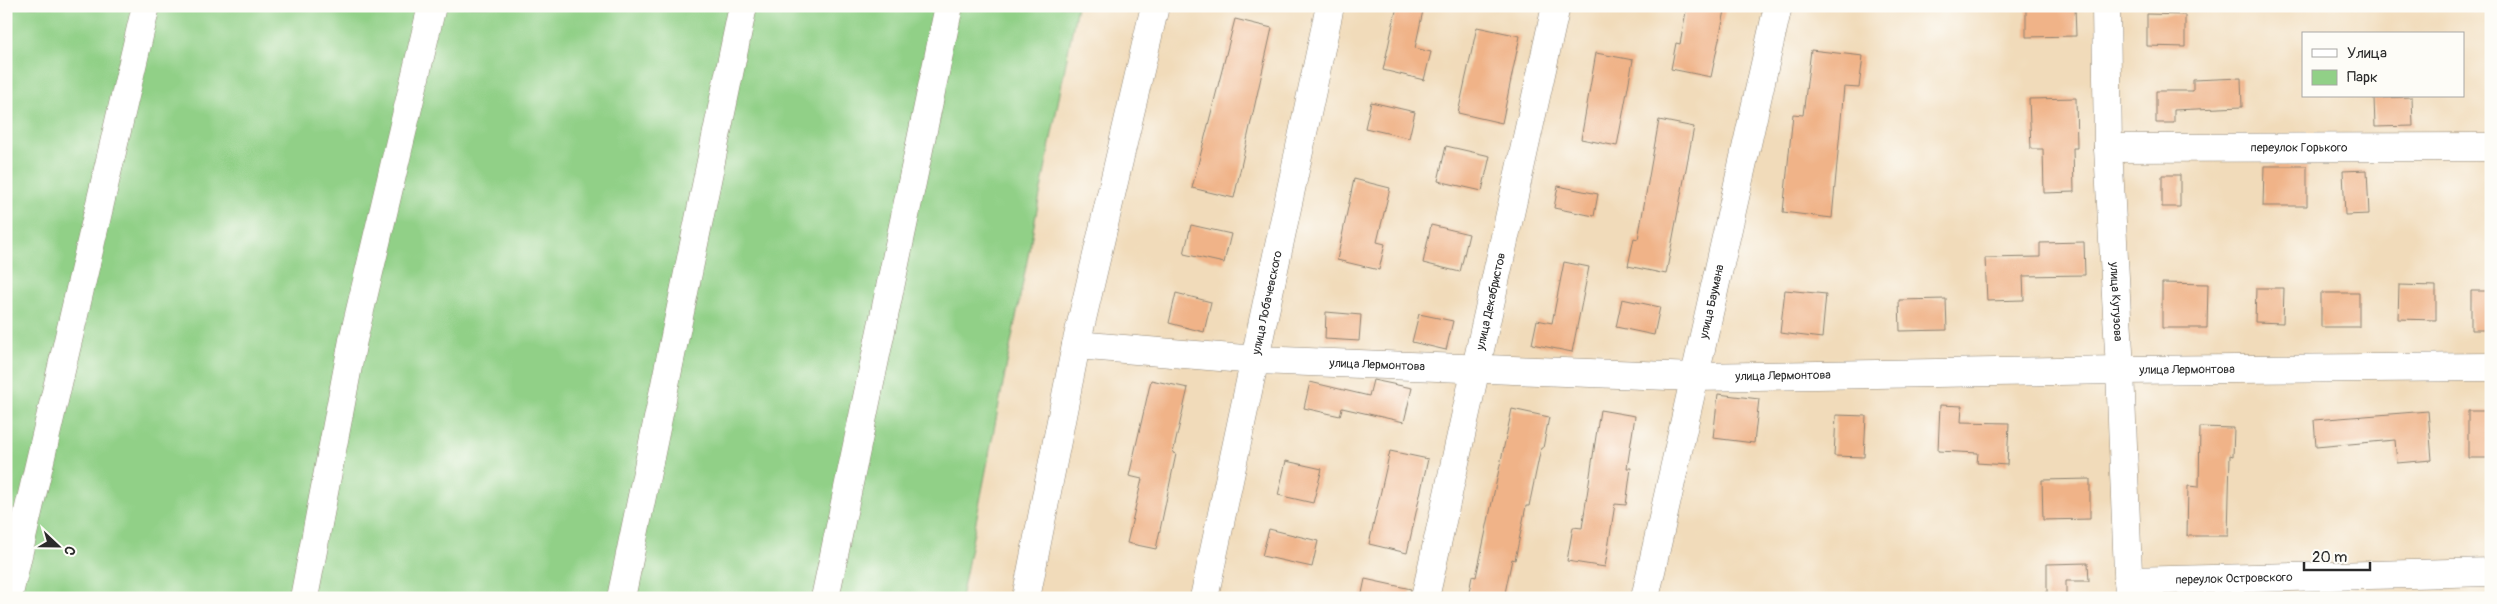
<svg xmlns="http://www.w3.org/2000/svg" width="2497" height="604" viewBox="0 0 2497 604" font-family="Pangolin,sans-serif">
<rect width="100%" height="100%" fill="#fdfcf7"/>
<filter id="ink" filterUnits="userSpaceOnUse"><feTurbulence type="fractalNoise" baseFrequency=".02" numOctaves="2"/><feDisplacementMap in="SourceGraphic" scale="10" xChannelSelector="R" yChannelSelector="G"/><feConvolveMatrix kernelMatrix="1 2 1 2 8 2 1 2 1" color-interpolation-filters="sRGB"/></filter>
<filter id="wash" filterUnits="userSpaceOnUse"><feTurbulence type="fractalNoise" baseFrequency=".0096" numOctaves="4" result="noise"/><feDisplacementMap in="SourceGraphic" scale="20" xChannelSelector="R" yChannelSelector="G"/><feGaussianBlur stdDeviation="1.12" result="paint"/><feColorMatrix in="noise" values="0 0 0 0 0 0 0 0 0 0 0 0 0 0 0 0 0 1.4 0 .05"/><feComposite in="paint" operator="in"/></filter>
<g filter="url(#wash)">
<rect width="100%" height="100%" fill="#f1dbba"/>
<path fill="#91d087" stroke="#5e7e59" d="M 6,6 L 1077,6 L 961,598 L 6,598 Z"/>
<g id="blocks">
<path fill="#f0b388" d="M 1397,6 L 1424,6 L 1415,48 L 1431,52 L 1424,80 L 1383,70 Z
M 1687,6 L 1726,6 L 1711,77 L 1671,69 L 1676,43 L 1680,44 Z
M 2026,6 L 2075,6 L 2076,36 L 2026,37 Z
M 2147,14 L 2185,15 L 2185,47 L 2147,46 Z
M 1235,19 L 1272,28 L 1234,198 L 1192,188 Z
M 1477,27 L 1520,36 L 1502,123 L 1458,113 Z
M 1811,50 L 1863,56 L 1859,88 L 1844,87 L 1832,218 L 1783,212 L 1793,114 L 1803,115 Z
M 1596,53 L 1633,60 L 1617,146 L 1581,139 Z
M 2241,78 L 2242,107 L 2174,110 L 2174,123 L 2156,123 L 2156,91 L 2193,91 L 2193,80 Z
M 2412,97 L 2413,126 L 2375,127 L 2374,98 Z
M 2076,98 L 2077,148 L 2073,148 L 2074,192 L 2044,193 L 2043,149 L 2031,149 L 2029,99 Z
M 1371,102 L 1415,112 L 1409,138 L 1365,128 Z
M 1659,120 L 1694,127 L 1666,274 L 1628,266 L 1634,238 L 1638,239 Z
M 1446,146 L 1490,156 L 1482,191 L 1438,181 Z
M 2264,166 L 2307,166 L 2307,206 L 2263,206 Z
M 2367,170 L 2369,214 L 2345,215 L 2343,171 Z
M 2162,175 L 2180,175 L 2180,207 L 2162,207 Z
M 1354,179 L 1390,188 L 1377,242 L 1385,244 L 1379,270 L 1337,260 Z
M 1558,186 L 1598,194 L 1594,216 L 1554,208 Z
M 1191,225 L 1231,234 L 1224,263 L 1184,254 Z
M 1431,225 L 1469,234 L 1460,272 L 1423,263 Z
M 2084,242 L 2085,275 L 2023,276 L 2024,300 L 1987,301 L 1985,258 L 2040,257 L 2040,243 Z
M 1564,262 L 1589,267 L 1572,352 L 1532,344 L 1537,320 L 1552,323 Z
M 2162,283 L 2208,284 L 2207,328 L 2162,328 Z
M 2399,285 L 2436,286 L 2436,320 L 2398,319 Z
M 2256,288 L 2284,288 L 2283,323 L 2255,322 Z
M 1785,290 L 1826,294 L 1822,338 L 1780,333 Z
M 2471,291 L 2491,291 L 2491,330 L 2471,330 Z
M 1176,293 L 1211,302 L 1204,332 L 1169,323 Z
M 2321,293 L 2359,293 L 2359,327 L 2321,327 Z
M 1622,299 L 1660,307 L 1654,335 L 1616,327 Z
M 1946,299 L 1947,330 L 1900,331 L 1899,300 Z
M 1326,312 L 1361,315 L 1359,341 L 1325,339 Z
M 1419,314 L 1453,321 L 1446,350 L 1412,342 Z
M 1151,380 L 1188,388 L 1173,453 L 1176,454 L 1156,549 L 1127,543 L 1142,479 L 1129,476 Z
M 1373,380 L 1412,388 L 1404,422 L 1342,408 L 1340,416 L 1304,408 L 1310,382 L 1369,396 Z
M 1718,394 L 1759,399 L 1754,443 L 1713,438 Z
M 1940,405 L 1962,406 L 1961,422 L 2009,423 L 2007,465 L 1977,463 L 1978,453 L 1938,451 Z
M 1512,409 L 1549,417 L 1543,448 L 1541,448 L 1529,506 L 1526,506 L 1515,560 L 1512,559 L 1504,598 L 1468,598 L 1472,576 L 1476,577 Z
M 1600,410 L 1635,416 L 1627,468 L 1631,468 L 1626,505 L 1615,504 L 1605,567 L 1567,561 L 1573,527 L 1582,528 Z
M 2428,411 L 2432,460 L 2397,463 L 2395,440 L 2316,447 L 2314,420 Z
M 2468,411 L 2491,411 L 2491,458 L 2468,458 Z
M 1836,415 L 1866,416 L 1864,457 L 1834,456 Z
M 2200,427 L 2234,428 L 2233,456 L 2230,455 L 2228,536 L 2187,536 L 2188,486 L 2199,487 Z
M 1390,451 L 1428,459 L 1407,553 L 1369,544 Z
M 1286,461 L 1322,469 L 1313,503 L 1278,495 Z
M 2090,479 L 2090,519 L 2043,520 L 2042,480 Z
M 1269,529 L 1318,541 L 1312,567 L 1262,556 Z
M 2088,563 L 2089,581 L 2066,581 L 2066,598 L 2047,598 L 2047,564 Z
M 1365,579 L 1411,589 L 1410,598 L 1361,598 Z"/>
</g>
</g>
<g filter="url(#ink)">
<use href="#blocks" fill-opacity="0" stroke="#8e8372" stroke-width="1"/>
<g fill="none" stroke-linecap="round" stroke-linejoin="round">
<defs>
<g id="minor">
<path id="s1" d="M 2106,6 L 2108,148 L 2120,370 L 2129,598"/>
<path id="s2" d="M 2108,148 L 2491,147"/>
<path id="s3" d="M 1076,345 L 1256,360 L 1695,377 L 2120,370 L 2491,367"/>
<path id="s4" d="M 2128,581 L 2491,572"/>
<path d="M 8,598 L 146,6"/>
<path d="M 304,598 L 353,340 L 432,6"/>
<path d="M 621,598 L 743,6"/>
<path d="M 825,598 L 949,6"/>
<path d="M 1026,598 L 1076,345 L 1155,6"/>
<path id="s5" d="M 1204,598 L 1330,6"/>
<path id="s6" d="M 1425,598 L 1556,6"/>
<path id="s7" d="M 1645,598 L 1778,6"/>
</g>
</defs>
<use href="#minor" stroke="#8e8372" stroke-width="29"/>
<use href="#minor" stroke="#fff" stroke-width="28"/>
</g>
</g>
<g text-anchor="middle" stroke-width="5" stroke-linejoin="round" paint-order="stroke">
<g font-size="12" fill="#2b2b2b" stroke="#fdfcf7">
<text dy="4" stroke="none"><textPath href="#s2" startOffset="191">переулок Горького</textPath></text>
<text dy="4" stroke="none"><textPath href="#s5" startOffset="302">улица Лобачевского</textPath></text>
<text dy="4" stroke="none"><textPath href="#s6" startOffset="304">улица Декабристов</textPath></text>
<text dy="4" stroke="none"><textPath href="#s7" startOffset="304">улица Баумана</textPath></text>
<text dy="4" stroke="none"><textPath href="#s1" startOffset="296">улица Кутузова</textPath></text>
<text dy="4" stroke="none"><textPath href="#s3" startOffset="302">улица Лермонтова</textPath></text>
<text dy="4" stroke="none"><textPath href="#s3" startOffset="1112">улица Лермонтова</textPath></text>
<text dy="4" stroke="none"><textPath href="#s3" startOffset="708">улица Лермонтова</textPath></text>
<text dy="4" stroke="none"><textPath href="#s4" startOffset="106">переулок Островского</textPath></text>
</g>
</g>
<rect width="2497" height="604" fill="none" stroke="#fdfcf7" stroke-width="25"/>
<rect x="2302" y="32" width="162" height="65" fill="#fdfcf7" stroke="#a9a8a5"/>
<rect x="2312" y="49" width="25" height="8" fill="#ffffff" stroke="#a9a8a5"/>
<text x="2347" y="58" font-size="15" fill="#2b2b2b">Улица</text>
<rect x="2312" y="70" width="25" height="15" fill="#91d087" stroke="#a9a8a5"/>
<text x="2347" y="82" font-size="15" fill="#2b2b2b">Парк</text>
<g transform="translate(58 546) rotate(112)" stroke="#fdfcf7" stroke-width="4" paint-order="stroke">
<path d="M0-4L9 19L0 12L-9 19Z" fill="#2b2b2b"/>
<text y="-8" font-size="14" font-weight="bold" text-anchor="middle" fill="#2b2b2b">С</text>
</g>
<path d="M2304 562v8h66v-8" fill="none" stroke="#2b2b2b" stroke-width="2.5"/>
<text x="2312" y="562" font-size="15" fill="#2b2b2b" stroke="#fdfcf7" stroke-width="4" paint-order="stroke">20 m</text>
</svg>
